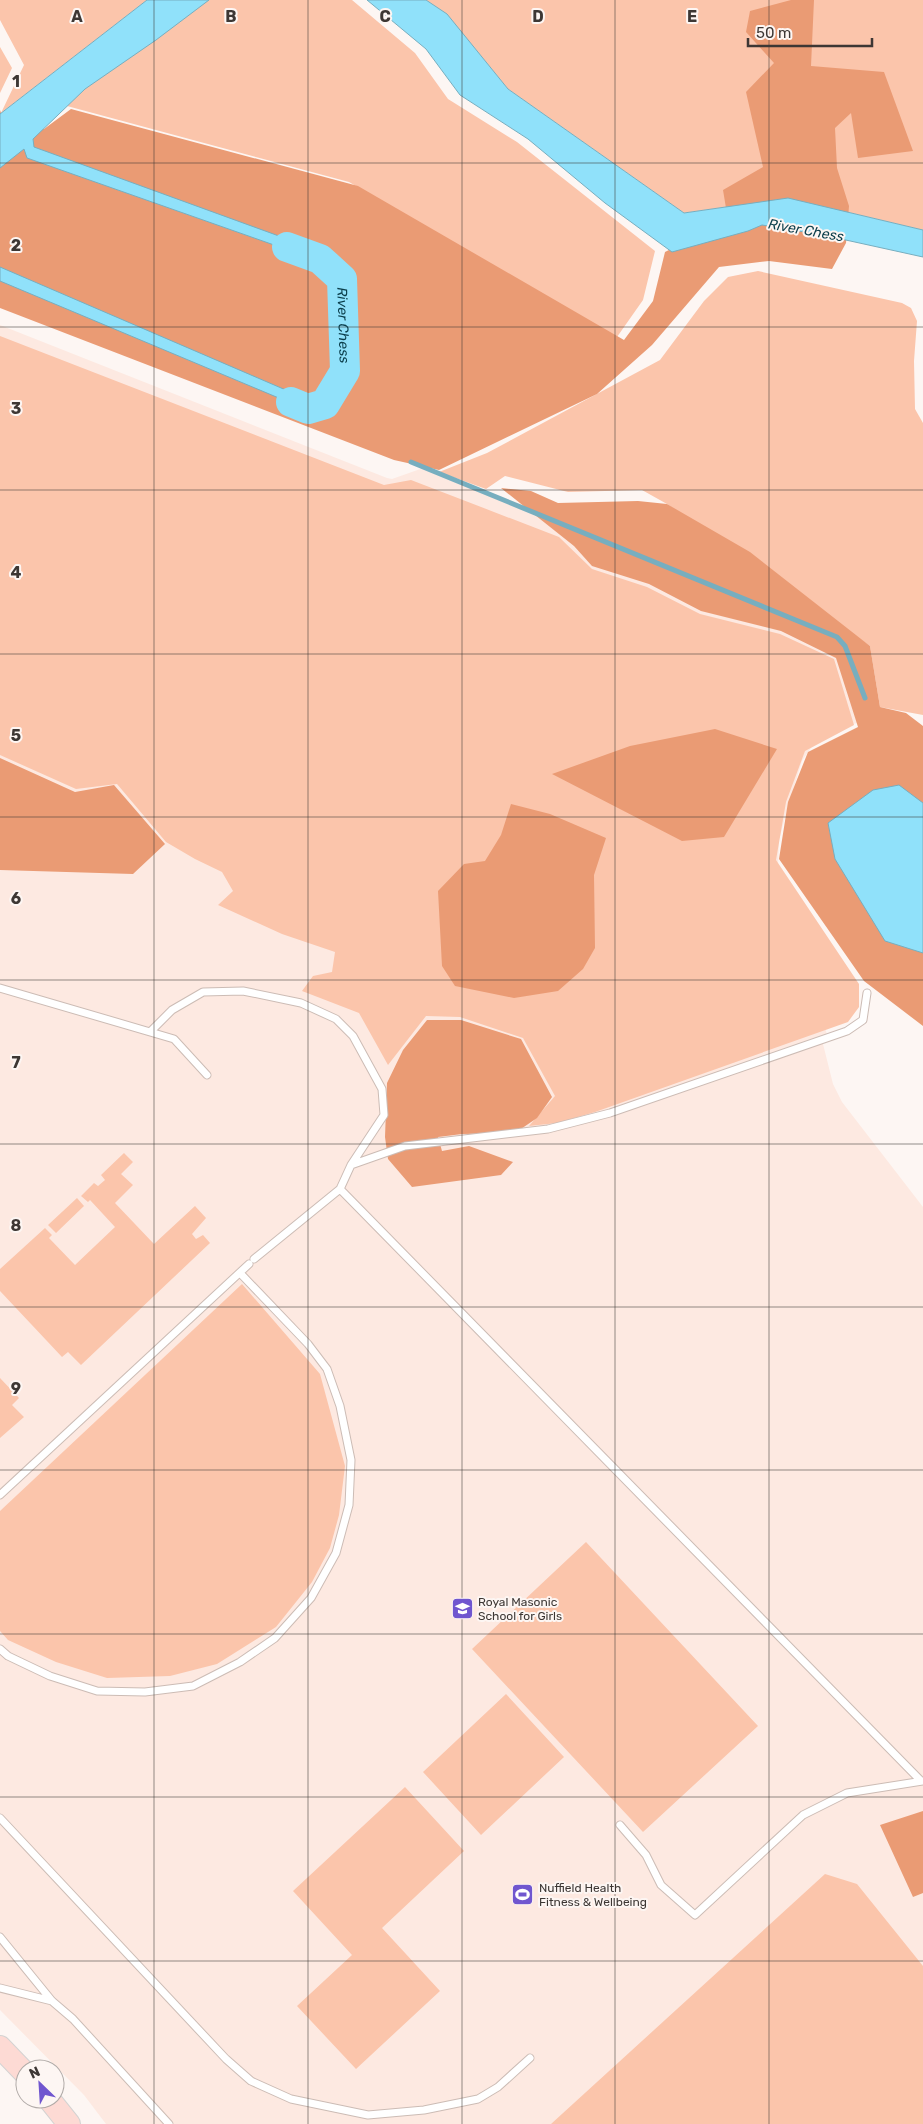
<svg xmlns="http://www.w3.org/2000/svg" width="923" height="2124" viewBox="0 0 923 2124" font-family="Rubik,sans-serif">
<rect width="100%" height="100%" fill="#fdf6f3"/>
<path fill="#fde9e1" d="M 0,325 L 387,478 L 392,479 L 426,467 L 811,618 L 883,719 L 846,725 L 815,742 L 802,761 L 789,803 L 779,840 L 778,867 L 828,1038 L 822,1040 L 833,1084 L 842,1102 L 923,1207 L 923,2124 L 106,2124 L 84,2095 L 0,2010 Z"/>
<path fill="#fbc5ab" d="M 0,0 L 147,0 L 1,113 L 24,65 L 0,20 Z
M 208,0 L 352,0 L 415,53 L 448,99 L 517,142 L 655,251 L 643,300 L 617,337 L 349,182 L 67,106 L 83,90 Z
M 426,0 L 923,0 L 923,230 L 788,198 L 684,213 L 508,89 L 447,15 Z
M 0,47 L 12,68 L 0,93 Z
M 758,271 L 902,303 L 911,308 L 917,321 L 914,361 L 915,409 L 923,423 L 923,715 L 880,707 L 870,646 L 667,504 L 642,490 L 568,492 L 505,476 L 486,489 L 439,472 L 487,453 L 660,360 L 704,301 L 728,277 Z
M 0,336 L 384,485 L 411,480 L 559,537 L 592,569 L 647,587 L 700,614 L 780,634 L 834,659 L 854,725 L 805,751 L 786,802 L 776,860 L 859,984 L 859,1007 L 848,1022 L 595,1112 L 557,1123 L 529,1126 L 555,1096 L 523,1038 L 460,1017 L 426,1016 L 388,1065 L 359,1013 L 302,991 L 313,976 L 332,972 L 335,952 L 282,934 L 218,905 L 233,891 L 222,872 L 195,859 L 166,842 L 117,784 L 76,789 L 0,755 Z
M 124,1153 L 133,1162 L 121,1174 L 133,1185 L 115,1203 L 154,1244 L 195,1206 L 206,1218 L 192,1234 L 196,1239 L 203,1235 L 210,1243 L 81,1365 L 68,1352 L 62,1357 L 0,1291 L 0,1269 L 45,1228 L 52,1235 L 49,1238 L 75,1265 L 115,1227 L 90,1200 L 88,1202 L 81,1196 L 94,1183 L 98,1186 L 105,1180 L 101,1175 Z
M 77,1198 L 84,1206 L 56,1233 L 48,1225 Z
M 242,1284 L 320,1374 L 345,1466 L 339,1515 L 330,1548 L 312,1582 L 276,1627 L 217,1664 L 170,1676 L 107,1678 L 56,1662 L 8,1640 L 0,1631 L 0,1511 Z
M 0,1378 L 19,1398 L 12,1405 L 24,1417 L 0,1438 Z
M 586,1542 L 758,1726 L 643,1832 L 472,1649 Z
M 506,1694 L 564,1757 L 481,1835 L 423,1772 Z
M 405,1787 L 464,1851 L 382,1928 L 440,1991 L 356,2069 L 297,2006 L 352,1955 L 293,1891 Z
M 825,1874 L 857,1884 L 923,1966 L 923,2124 L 551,2124 Z"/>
<path fill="#ea9b74" d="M 791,0 L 814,0 L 811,66 L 884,72 L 913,151 L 858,158 L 851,113 L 835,128 L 837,168 L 849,206 L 846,243 L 832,269 L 769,261 L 719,267 L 652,345 L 597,394 L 439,470 L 394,460 L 0,308 L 0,110 L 1,113 L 44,129 L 71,109 L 358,186 L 624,340 L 653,301 L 665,252 L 728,220 L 723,190 L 763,167 L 746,92 L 774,63 L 746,32 L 750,11 Z
M 501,488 L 531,491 L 558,503 L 638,501 L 667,504 L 750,552 L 870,646 L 880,707 L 906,713 L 923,726 L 923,1026 L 864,981 L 779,859 L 788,802 L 808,752 L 858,727 L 836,658 L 781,631 L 701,611 L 649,584 L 592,566 L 574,546 Z
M 715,729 L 777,749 L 724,837 L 682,841 L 552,774 L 630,746 Z
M 0,758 L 75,792 L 114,785 L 165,844 L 133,874 L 0,870 Z
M 511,804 L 550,814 L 606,838 L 594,875 L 595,948 L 583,969 L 558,991 L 514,998 L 455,986 L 442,966 L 438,891 L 464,864 L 485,861 L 501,835 Z
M 427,1020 L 461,1020 L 521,1039 L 552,1097 L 537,1118 L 515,1133 L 462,1134 L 438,1137 L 442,1151 L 469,1146 L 513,1162 L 501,1175 L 412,1187 L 388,1159 L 385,1137 L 387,1083 L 403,1050 Z
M 923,1811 L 923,1893 L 913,1897 L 880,1825 Z"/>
<path fill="#90e1fa" stroke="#77aebf" d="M 147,0 L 209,0 L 156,40 L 85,89 L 33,139 L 34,147 L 334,256 L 355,275 L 357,372 L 337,407 L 324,417 L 0,281 L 0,267 L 316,403 L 330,399 L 348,369 L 345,281 L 328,264 L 27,158 L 24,149 L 0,168 L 0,114 Z
M 367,0 L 426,0 L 447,14 L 508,89 L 684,213 L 788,198 L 923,230 L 923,257 L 823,235 L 762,225 L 748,231 L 672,252 L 605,203 L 528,139 L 460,95 L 426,49 Z
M 899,785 L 923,803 L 923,953 L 885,941 L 835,859 L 828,823 L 873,790 Z"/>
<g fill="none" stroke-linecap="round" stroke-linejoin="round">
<path stroke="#77aebf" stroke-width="5" d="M 411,462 L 837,637 L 845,646 L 865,698"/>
<path stroke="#90e1fa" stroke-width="30" id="s1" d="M 287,247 L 320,259 L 342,279 L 345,371 L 325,404 L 308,409 L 291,402"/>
<defs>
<path id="service" d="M 0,988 L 174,1039 L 207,1075
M 151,1031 L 172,1010 L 203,992 L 243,991 L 301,1003 L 336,1019 L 353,1036 L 382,1089 L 384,1115 L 351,1165 L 340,1189 L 254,1259
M 351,1165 L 405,1146 L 548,1129 L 610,1113 L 847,1031 L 863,1020 L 867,993
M 340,1189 L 921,1781
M 0,1495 L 249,1264
M 0,1649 L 8,1656 L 50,1676 L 97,1691 L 145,1692 L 193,1686 L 240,1662 L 275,1638 L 311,1598 L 336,1553 L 349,1505 L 351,1460 L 340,1406 L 327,1369 L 308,1344 L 240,1273
M 0,1818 L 226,2059 L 251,2081 L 291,2099 L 368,2115 L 424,2110 L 478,2099 L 498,2087 L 530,2058
M 620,1825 L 646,1855 L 661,1885 L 695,1915 L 803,1815 L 847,1793 L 923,1781
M 0,1937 L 52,2001 L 73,2019 L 169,2124
M 0,1988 L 52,2001"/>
<path id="primary" d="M 0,2047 L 25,2073
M 49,2099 L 69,2124"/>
</defs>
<use href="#service" stroke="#ccbcb5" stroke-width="9"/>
<use href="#primary" stroke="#d4d3d2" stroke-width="24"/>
<use href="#service" stroke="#fff" stroke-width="7"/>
<use href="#primary" stroke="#fddad4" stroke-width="22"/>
</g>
<path fill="none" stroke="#3d3734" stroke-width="1" stroke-opacity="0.55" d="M 154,0 L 154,2124M 308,0 L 308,2124M 462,0 L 462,2124M 615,0 L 615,2124M 769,0 L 769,2124M 0,163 L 923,163M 0,327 L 923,327M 0,490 L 923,490M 0,654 L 923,654M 0,817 L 923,817M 0,980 L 923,980M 0,1144 L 923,1144M 0,1307 L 923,1307M 0,1470 L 923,1470M 0,1634 L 923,1634M 0,1797 L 923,1797M 0,1961 L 923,1961"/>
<defs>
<symbol id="school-square" viewBox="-11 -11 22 22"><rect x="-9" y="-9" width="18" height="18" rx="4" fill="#7056cf" stroke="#fdf6f3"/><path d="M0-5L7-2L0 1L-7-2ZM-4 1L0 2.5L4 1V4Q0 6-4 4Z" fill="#fff"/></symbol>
<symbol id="stadium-square" viewBox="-11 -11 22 22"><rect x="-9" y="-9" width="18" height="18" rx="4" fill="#7056cf" stroke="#fdf6f3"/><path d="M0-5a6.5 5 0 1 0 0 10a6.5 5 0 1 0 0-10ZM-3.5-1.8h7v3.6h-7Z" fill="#fff"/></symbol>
</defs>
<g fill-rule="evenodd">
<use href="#school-square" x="450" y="1596" width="25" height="25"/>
<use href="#stadium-square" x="510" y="1882" width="25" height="25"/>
</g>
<g text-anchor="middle" stroke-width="4" stroke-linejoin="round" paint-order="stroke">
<g font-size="12" fill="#3d3734" stroke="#fdf6f3" text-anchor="start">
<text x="478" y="1606">Royal Masonic<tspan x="478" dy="14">School for Girls</tspan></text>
<text x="539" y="1892">Nuffield Health<tspan x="539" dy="14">Fitness &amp; Wellbeing</tspan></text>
</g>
<g font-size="14" font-style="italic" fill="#0b3e4b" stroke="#fdf6f3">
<text transform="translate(806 230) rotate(10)" y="5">River Chess</text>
<text dy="5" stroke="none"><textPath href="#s1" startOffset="111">River Chess</textPath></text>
</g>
</g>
<g font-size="16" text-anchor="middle" font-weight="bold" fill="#3d3734" stroke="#fdf6f3" stroke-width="4" stroke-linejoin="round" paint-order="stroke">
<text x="77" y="22">A</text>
<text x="231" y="22">B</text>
<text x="385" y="22">C</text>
<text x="538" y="22">D</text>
<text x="692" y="22">E</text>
<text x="16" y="87">1</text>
<text x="16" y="251">2</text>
<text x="16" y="414">3</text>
<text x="16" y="578">4</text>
<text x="16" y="741">5</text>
<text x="16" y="904">6</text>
<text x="16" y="1068">7</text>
<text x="16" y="1231">8</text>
<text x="16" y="1394">9</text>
</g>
<g transform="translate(40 2084) rotate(335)"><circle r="24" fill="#fdf6f3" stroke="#b0aaa7"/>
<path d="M0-4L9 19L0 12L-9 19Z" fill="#7056cf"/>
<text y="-8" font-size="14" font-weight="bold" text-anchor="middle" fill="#3d3734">N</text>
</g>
<path d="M748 38v8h124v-8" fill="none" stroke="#3d3734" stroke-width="2.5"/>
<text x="756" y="38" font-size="15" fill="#3d3734" stroke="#fdf6f3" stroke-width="4" paint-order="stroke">50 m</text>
</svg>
